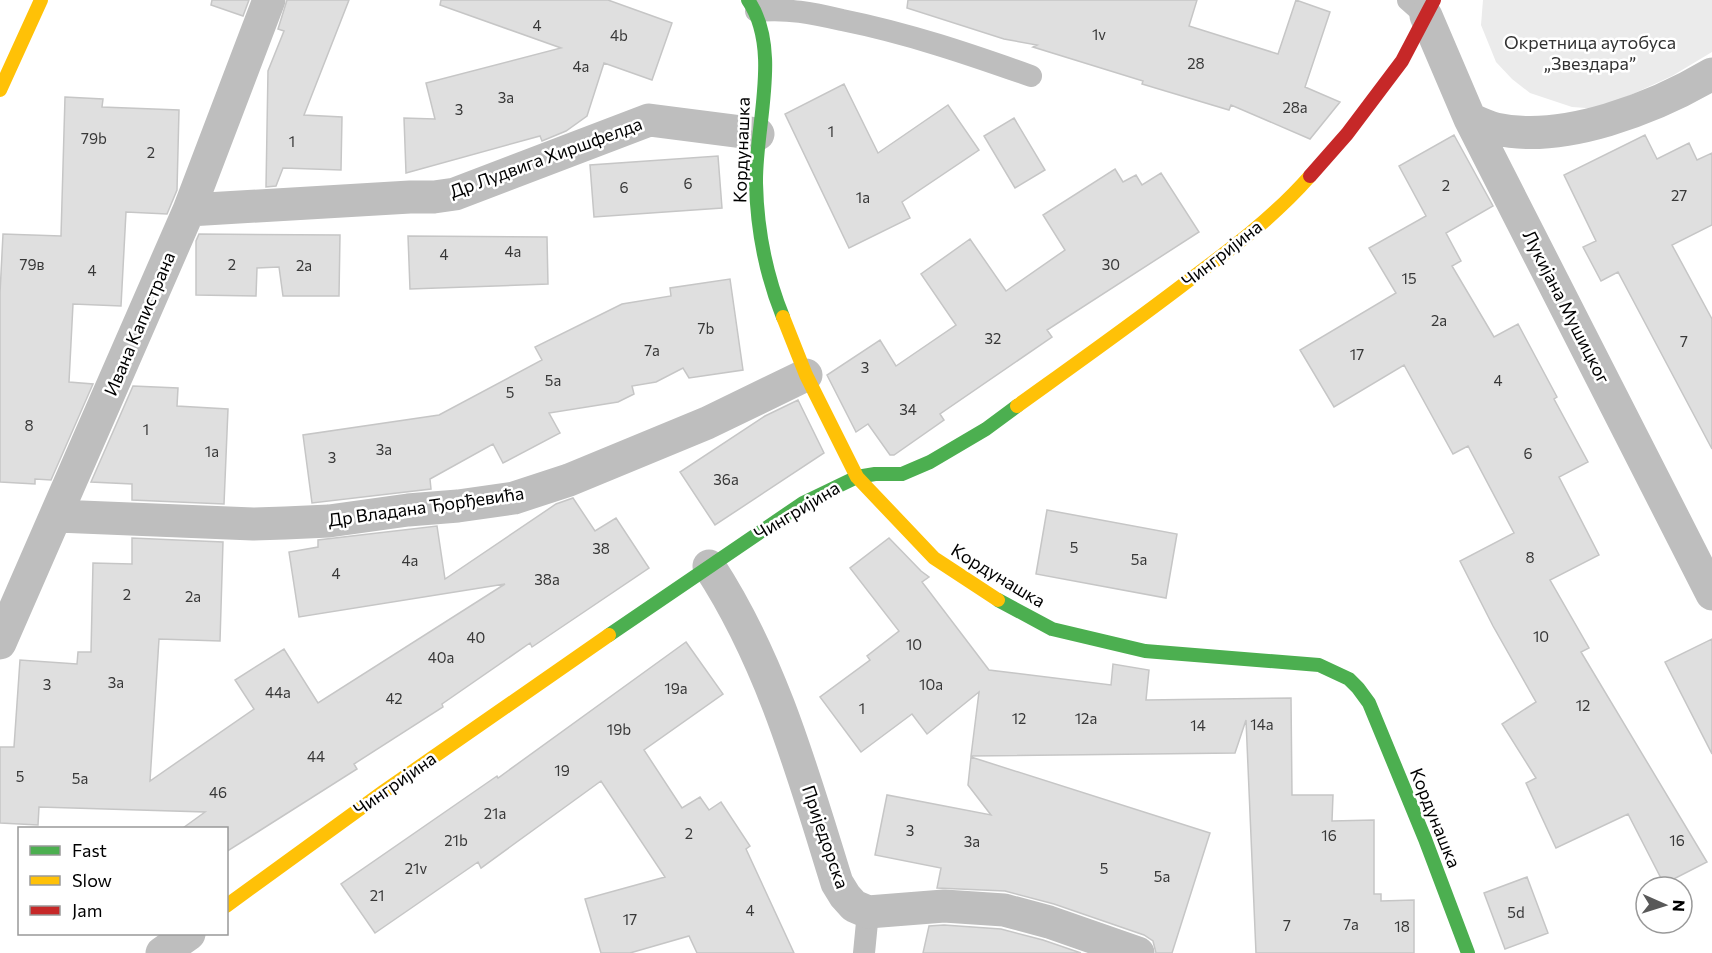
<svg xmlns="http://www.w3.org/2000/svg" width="1712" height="953" viewBox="0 0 1712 953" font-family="Commissioner,sans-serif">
<rect width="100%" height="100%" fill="#fff"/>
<path fill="#ebebeb" d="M 1483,0 L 1712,0 L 1712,52 L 1672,76 L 1600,109 L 1572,107 L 1530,93 L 1512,79 L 1496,62 L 1481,25 Z"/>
<path fill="#dfdfdf" stroke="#c6c6c6" stroke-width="1.5" d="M 212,0 L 249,0 L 243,16 L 211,5 Z
M 287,0 L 349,0 L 304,115 L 342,117 L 341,170 L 283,168 L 276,186 L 266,187 L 268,71 L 284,31 L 278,29 Z
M 441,0 L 608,0 L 672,23 L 652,80 L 604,63 L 587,116 L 566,131 L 542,141 L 540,136 L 406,173 L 404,118 L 435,119 L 426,83 L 561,48 L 440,5 Z
M 908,0 L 1197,0 L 1189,26 L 1278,54 L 1296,0 L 1330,12 L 1305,87 L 1340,102 L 1310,139 L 1231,105 L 1229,110 L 1142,84 L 1143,81 L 1033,47 L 1037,45 L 1004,39 L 907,8 Z
M 844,84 L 878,153 L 948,105 L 979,150 L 902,202 L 910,218 L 849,248 L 785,114 Z
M 65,97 L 103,99 L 102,107 L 179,110 L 177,190 L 167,214 L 126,212 L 121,306 L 73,304 L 69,382 L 93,384 L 51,480 L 35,479 L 35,484 L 0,482 L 0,293 L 3,234 L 61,236 Z
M 1014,118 L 1045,170 L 1015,188 L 984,136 Z
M 1454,135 L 1493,206 L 1446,233 L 1461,261 L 1452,266 L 1494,337 L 1518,324 L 1557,397 L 1554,399 L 1588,462 L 1559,477 L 1599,555 L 1550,580 L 1589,648 L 1581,652 L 1707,862 L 1664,884 L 1628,814 L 1556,848 L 1526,783 L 1536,778 L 1502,724 L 1536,702 L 1493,626 L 1460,561 L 1514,533 L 1468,446 L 1453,454 L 1404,365 L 1334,407 L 1300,350 L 1396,293 L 1369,248 L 1426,216 L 1399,166 Z
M 1645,135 L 1657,159 L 1689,143 L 1697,160 L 1712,153 L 1712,225 L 1672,245 L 1712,319 L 1712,449 L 1618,272 L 1601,281 L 1583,247 L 1596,241 L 1564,175 Z
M 718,156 L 722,208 L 594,217 L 590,165 Z
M 1115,169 L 1123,182 L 1136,175 L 1142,185 L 1161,173 L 1199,232 L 1047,330 L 1052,337 L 940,414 L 944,420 L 894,455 L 890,455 L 868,424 L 856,432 L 827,375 L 880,340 L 896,366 L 956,325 L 921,274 L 970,239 L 1006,291 L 1065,250 L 1043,215 Z
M 199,234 L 340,235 L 339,296 L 283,296 L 279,267 L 257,268 L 256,296 L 196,295 L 196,241 Z
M 408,236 L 547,237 L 548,284 L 410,289 Z
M 730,279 L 743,370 L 689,378 L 683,368 L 656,382 L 632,386 L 634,394 L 618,402 L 549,413 L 560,433 L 503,463 L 493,444 L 430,479 L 431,489 L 312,503 L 303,435 L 439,415 L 542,360 L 535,347 L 622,304 L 671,296 L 670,288 Z
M 133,386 L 178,388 L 177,406 L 228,409 L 224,504 L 132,500 L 132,484 L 91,482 Z
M 798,400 L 824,453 L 715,525 L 680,472 L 765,416 Z
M 573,498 L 595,531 L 616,518 L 649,568 L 532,647 L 530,643 L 442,704 L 443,707 L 354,764 L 357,769 L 226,852 L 226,828 L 183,828 L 205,812 L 39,807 L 38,825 L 0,823 L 0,747 L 14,747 L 20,660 L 77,664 L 78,652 L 91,652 L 93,563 L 132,564 L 132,538 L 223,542 L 220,641 L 159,639 L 150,781 L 254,709 L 235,680 L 284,649 L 318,703 L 505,584 L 299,617 L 289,552 L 318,547 L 318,540 L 437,526 L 445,579 L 556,504 Z
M 1047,510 L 1177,534 L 1166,598 L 1036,574 Z
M 889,538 L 921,571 L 929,577 L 922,582 L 989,670 L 1111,685 L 1113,664 L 1149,670 L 1146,700 L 1291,698 L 1292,795 L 1333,795 L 1332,821 L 1374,820 L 1374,894 L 1381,894 L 1381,901 L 1414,900 L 1414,953 L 1256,953 L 1246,720 L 1235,753 L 971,756 L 979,692 L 927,734 L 912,714 L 861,752 L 820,697 L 870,660 L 867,656 L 899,631 L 850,568 Z
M 1712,639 L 1712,754 L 1665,662 Z
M 686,642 L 723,694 L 644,750 L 682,808 L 700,797 L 709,810 L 721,802 L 750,846 L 746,849 L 794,953 L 697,953 L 689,936 L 630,953 L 601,953 L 585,899 L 665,877 L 601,781 L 481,868 L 478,862 L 375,933 L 341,884 L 497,776 L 498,778 Z
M 971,757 L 1210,833 L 1172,953 L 1156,953 L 1153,941 L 1144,935 L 1054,904 L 1005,891 L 937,888 L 941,868 L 875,855 L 887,795 L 991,815 L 968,785 Z
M 1527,877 L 1548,933 L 1505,949 L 1484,893 Z
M 944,925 L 1001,929 L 1043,940 L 1081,953 L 923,953 L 929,926 Z"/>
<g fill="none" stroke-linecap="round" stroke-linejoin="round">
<path stroke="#bebebe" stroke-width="22" d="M 1408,0 L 1426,16
M 756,11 C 788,8 812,13 842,20 C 907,33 969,54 1031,76
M 864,953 L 868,912"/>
<path stroke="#bebebe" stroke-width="33" d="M 1426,16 L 1470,119 L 1712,594
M 1470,119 C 1479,123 1487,127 1496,129 C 1563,144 1655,108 1712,74
M 189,210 L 410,197 L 434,197 L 455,194 L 649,120 L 758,134
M 57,516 L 253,524 L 285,523 L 329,521 L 408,510 L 458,506 L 514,498 L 569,480 L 707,423 L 806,375
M 709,566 C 772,662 803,774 837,883 L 845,896 L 854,906 L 868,912 L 944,906 L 1004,910 L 1049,922 L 1138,953
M 0,643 L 189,210 L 269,0
M 162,953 L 189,934"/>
<path stroke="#4caf50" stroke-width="14" d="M 748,0 C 782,49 755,126 756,183 C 757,229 766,275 783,317
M 998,600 L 1052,629 L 1145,651 L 1319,665 L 1349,679 L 1358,688 L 1369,703 L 1425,839 L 1468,953
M 609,635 L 803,503 L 857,477 L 875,474 L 902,474 L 930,462 L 986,429 L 1017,406"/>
<path stroke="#ffc107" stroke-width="14" d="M 0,90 L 41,0
M 783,317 L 806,375 L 857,477 L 934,558 L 998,600
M 1017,406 C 1074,365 1132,324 1188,281 C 1231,249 1274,217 1310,176
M 226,906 L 383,792 L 609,635"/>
<path stroke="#c62828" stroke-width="14" d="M 1310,176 L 1347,134 L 1402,61 L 1434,0"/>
</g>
<g text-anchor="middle" stroke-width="5" stroke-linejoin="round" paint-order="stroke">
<g font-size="15" fill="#383838">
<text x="537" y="31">4</text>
<text x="1099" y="40">1v</text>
<text x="619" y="41">4b</text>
<text x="1196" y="69">28</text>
<text x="581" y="72">4a</text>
<text x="506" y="103">3a</text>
<text x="1295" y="113">28a</text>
<text x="459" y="115">3</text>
<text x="831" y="137">1</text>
<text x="94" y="144">79b</text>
<text x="292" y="147">1</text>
<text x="151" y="158">2</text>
<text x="688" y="189">6</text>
<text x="1446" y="191">2</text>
<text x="624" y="193">6</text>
<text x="1679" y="201">27</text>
<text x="863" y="203">1a</text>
<text x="513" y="257">4a</text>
<text x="444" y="260">4</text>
<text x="32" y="270">79в</text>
<text x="232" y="270">2</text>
<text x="1111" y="270">30</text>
<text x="304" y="271">2a</text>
<text x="92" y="276">4</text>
<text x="1409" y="284">15</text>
<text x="1439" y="326">2a</text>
<text x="706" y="334">7b</text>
<text x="993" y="344">32</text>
<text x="1684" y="347">7</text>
<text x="652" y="356">7a</text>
<text x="1357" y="360">17</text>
<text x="865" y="373">3</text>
<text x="553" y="386">5a</text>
<text x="1498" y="386">4</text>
<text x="510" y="398">5</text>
<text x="908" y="415">34</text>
<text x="29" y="431">8</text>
<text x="146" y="435">1</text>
<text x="384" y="455">3a</text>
<text x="212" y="457">1a</text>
<text x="1528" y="459">6</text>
<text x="332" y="463">3</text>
<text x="726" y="485">36a</text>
<text x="1074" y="553">5</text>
<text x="601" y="554">38</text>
<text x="1530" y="563">8</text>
<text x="1139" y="565">5a</text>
<text x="410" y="566">4a</text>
<text x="336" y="579">4</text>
<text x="547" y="585">38a</text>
<text x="127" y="600">2</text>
<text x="193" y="602">2a</text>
<text x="1541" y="642">10</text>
<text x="476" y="643">40</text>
<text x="914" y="650">10</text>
<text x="441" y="663">40a</text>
<text x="116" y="688">3a</text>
<text x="47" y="690">3</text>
<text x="931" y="690">10a</text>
<text x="676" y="694">19a</text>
<text x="278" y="698">44a</text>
<text x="394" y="704">42</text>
<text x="1583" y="711">12</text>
<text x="862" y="714">1</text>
<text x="1019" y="724">12</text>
<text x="1086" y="724">12a</text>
<text x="1262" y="730">14a</text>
<text x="1198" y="731">14</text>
<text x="619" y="735">19b</text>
<text x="316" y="762">44</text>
<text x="562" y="776">19</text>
<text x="20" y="782">5</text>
<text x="80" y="784">5a</text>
<text x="218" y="798">46</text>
<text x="495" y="819">21a</text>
<text x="910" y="836">3</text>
<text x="689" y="839">2</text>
<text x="1329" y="841">16</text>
<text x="456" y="846">21b</text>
<text x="1677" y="846">16</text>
<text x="972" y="847">3a</text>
<text x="416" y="874">21v</text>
<text x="1104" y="874">5</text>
<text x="1162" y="882">5a</text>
<text x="377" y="901">21</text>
<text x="750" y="916">4</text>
<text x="1516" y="918">5d</text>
<text x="630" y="925">17</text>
<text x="1351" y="930">7a</text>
<text x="1287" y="931">7</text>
<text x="1402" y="932">18</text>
</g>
<g font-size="18" fill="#323232" stroke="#fff">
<text x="1590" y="49">Окретница аутобуса<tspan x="1590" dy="21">„Звездара”</tspan></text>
</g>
<g font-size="18" fill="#000" stroke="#fff">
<text transform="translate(742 150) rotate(-88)" y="6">Кордунашка</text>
<text transform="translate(546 158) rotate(-20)" y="6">Др Лудвига Хиршфелда</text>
<text transform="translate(1222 254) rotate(-38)" y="6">Чингријина</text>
<text transform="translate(1566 307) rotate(63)" y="6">Лукијана Мушицког</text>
<text transform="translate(140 324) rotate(-67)" y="6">Ивана Капистрана</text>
<text transform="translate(426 507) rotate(-8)" y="6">Др Владана Ђорђевића</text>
<text transform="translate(797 511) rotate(-31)" y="6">Чингријина</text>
<text transform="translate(998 576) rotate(31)" y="6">Кордунашка</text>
<text transform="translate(395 784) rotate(-35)" y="6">Чингријина</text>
<text transform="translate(1435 818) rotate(68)" y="6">Кордунашка</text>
<text transform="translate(825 837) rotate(71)" y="6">Приједорска</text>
</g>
</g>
<rect x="18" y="827" width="210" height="108" fill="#ffffff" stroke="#999999" stroke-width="1.5"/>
<rect x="30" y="846" width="30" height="9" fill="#4caf50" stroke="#999999" stroke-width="1.5"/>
<text x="72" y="857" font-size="18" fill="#000000">Fast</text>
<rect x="30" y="876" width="30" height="9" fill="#ffc107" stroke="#999999" stroke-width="1.5"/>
<text x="72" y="887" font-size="18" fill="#000000">Slow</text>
<rect x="30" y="906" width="30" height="9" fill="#c62828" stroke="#999999" stroke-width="1.5"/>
<text x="72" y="917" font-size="18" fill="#000000">Jam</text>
<g transform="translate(1664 905) rotate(93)"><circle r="28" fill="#ffffff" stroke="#999999" stroke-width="1.5"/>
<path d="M0-4.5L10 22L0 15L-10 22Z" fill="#595959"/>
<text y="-9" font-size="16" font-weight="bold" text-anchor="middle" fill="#000000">N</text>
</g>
</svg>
